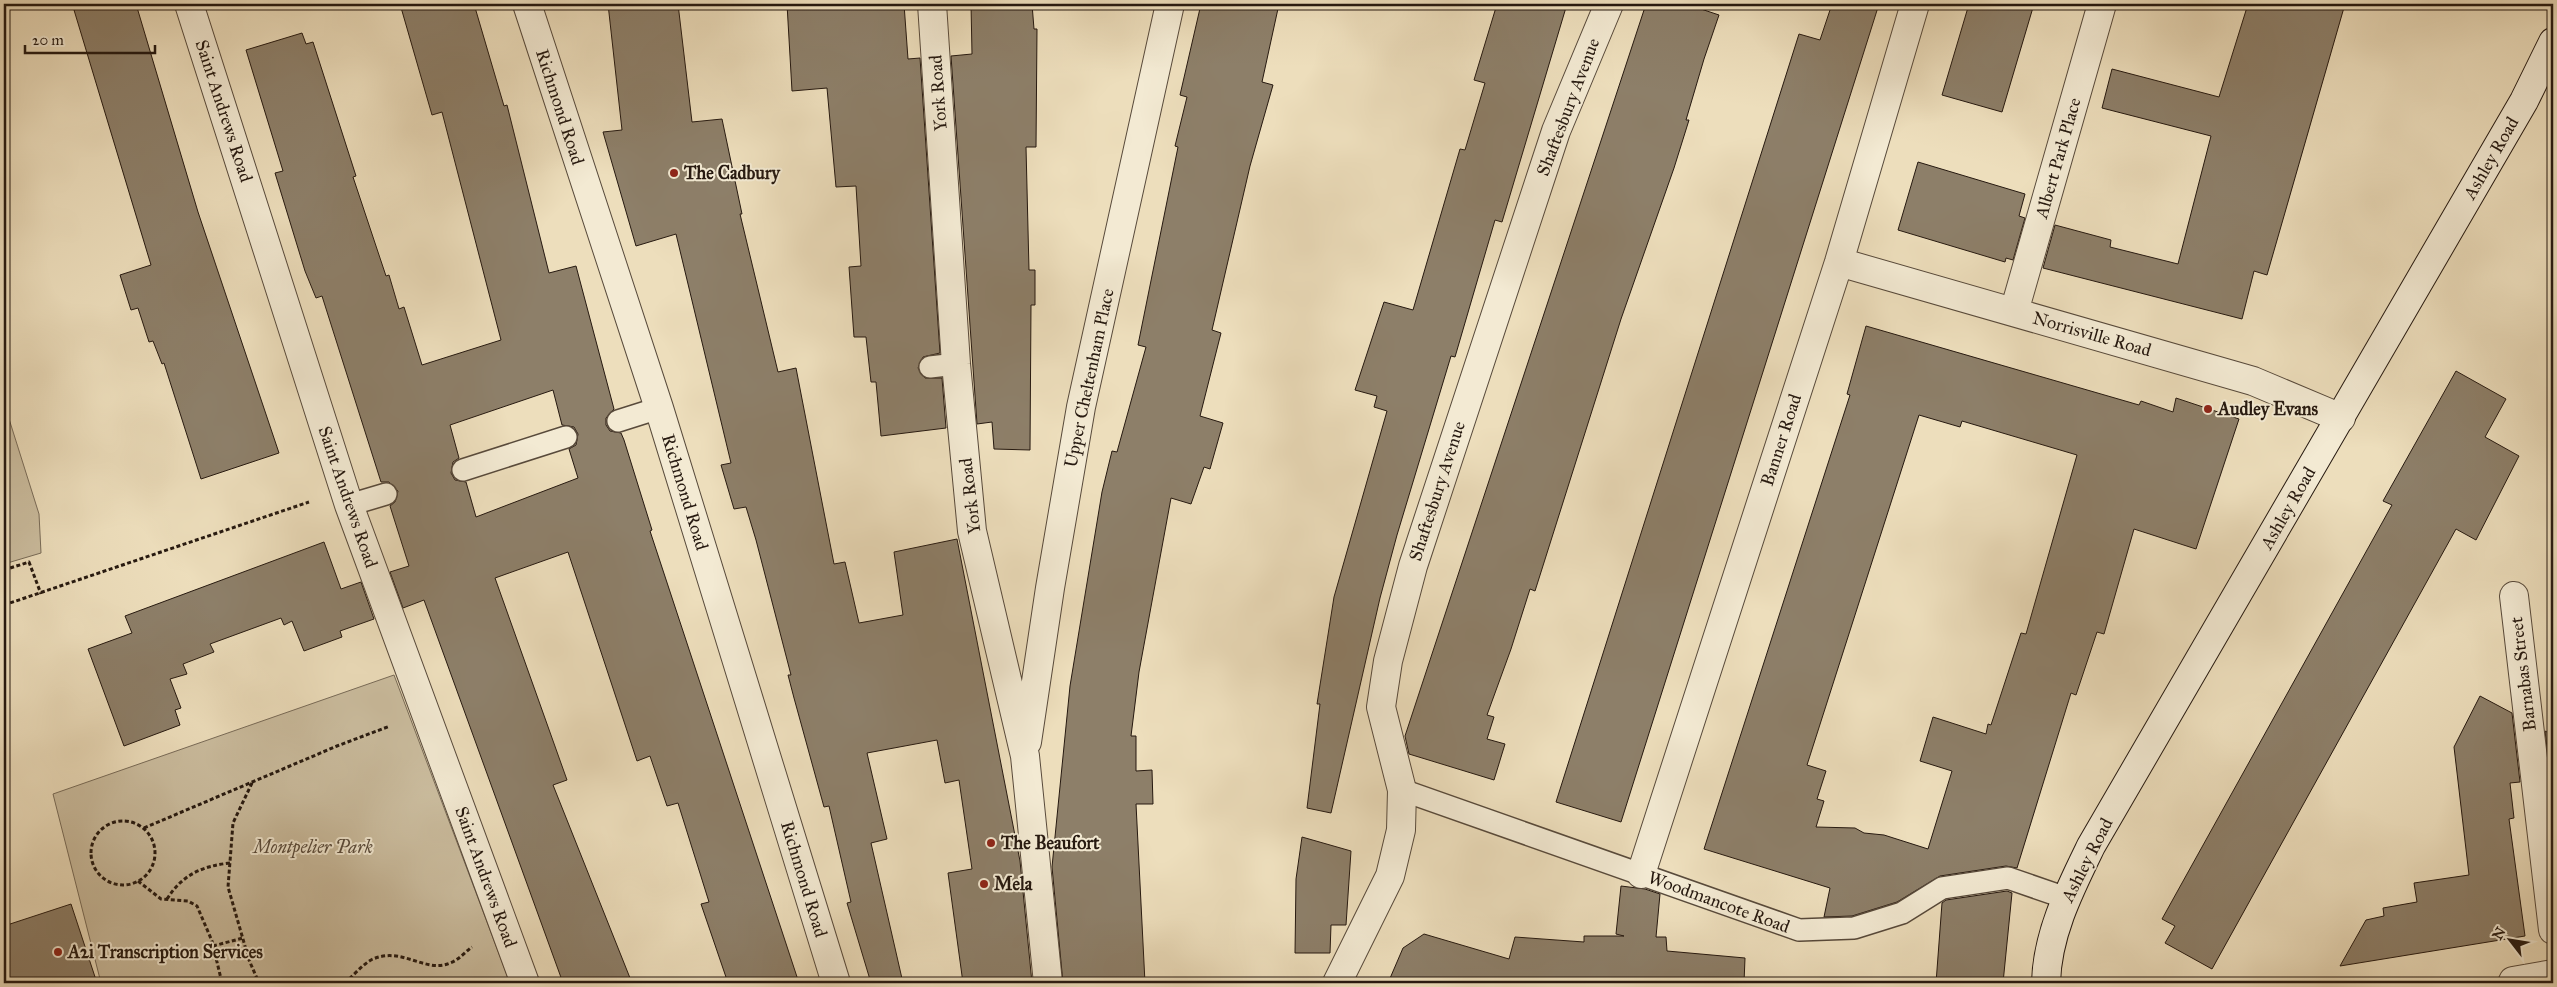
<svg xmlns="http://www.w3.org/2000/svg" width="2557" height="987" viewBox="0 0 2557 987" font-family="'IM FELL Great Primer',serif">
<rect width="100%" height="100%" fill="#eddebc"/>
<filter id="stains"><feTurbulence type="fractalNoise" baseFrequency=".004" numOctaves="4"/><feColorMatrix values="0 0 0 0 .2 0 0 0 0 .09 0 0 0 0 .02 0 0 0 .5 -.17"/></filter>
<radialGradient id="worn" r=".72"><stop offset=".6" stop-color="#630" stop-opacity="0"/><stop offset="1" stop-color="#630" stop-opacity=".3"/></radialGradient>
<path fill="#cbbd9f" stroke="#786b58" d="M 4,403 L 39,514 L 41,553 L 4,564 Z
M 394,675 L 510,983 L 101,983 L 53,794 Z"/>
<path fill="#8d7f69" stroke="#261910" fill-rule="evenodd" d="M 94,4 L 136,4 L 198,212 L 279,453 L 201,479 L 164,363 L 162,364 L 153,341 L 149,342 L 138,308 L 131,310 L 120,275 L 151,265 L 74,10 Z
M 400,4 L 474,4 L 504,106 L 507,105 L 549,273 L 576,266 L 614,409 L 606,418 L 606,425 L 610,431 L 621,433 L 624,440 L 652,530 L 650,531 L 799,983 L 728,983 L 701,904 L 709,902 L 678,803 L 667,806 L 650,756 L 637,761 L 568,552 L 495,578 L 567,780 L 553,785 L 632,983 L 563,983 L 424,600 L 403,608 L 390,572 L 409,566 L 390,506 L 395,502 L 398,491 L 389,482 L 381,482 L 322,296 L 316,298 L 305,271 L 275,173 L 283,171 L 246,50 L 302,33 L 306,44 L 313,42 L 356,176 L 353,177 L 386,276 L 389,275 L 399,309 L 404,307 L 422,365 L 501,340 L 442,112 L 432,115 ZM 553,390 L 562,425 L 574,427 L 578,434 L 576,445 L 569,449 L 578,478 L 476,517 L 466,482 L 455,480 L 451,473 L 453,462 L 459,458 L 450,425 Z
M 608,4 L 678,4 L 692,122 L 722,119 L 742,214 L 740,214 L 778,372 L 796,368 L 834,564 L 845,562 L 859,623 L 903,615 L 894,552 L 957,539 L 1020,861 L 1032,983 L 963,983 L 948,873 L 972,869 L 959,780 L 945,783 L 937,740 L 867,753 L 887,839 L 871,843 L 903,983 L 871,983 L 847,903 L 851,902 L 829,806 L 824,807 L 794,698 L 788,675 L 791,675 L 756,540 L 746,507 L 734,509 L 721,465 L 731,463 L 676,234 L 636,246 L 603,132 L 622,130 Z
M 787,4 L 904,4 L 908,59 L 920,58 L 940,353 L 923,357 L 918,368 L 925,378 L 942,378 L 946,428 L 881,436 L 876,382 L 871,382 L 866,337 L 854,337 L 849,267 L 861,266 L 856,186 L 836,187 L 827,88 L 792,91 Z
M 971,4 L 1032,4 L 1034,29 L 1037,29 L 1036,147 L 1026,147 L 1029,270 L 1035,270 L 1035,305 L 1031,305 L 1030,450 L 994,449 L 992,422 L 977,424 L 951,56 L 972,54 Z
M 1201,4 L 1279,4 L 1262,82 L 1273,85 L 1250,166 L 1212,330 L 1221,333 L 1200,416 L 1223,423 L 1210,469 L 1204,467 L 1191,504 L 1171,498 L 1139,672 L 1131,736 L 1136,736 L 1136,771 L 1152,770 L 1153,804 L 1136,804 L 1145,983 L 1063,983 L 1052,867 L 1070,686 L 1102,492 L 1112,451 L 1117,452 L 1146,347 L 1138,345 L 1178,147 L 1175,146 L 1187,97 L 1180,95 Z
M 1497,4 L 1567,4 L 1502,222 L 1495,220 L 1455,357 L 1451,356 L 1397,535 L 1380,598 L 1331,813 L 1307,808 L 1320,704 L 1317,704 L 1334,597 L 1387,411 L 1374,407 L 1377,396 L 1355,390 L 1384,302 L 1413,310 L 1460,149 L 1465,150 L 1485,83 L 1474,80 Z
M 1646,4 L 1686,4 L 1719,15 L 1704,59 L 1686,120 L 1689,120 L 1674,168 L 1621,319 L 1535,591 L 1530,589 L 1511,649 L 1487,715 L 1494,717 L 1487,739 L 1505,744 L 1494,780 L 1409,754 L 1405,736 Z
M 1832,4 L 1879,4 L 1621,822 L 1556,802 L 1799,34 L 1820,40 Z
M 1969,4 L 2034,4 L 2002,112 L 1942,95 Z
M 2248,4 L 2345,4 L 2267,275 L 2254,271 L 2242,319 L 2043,268 L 2055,225 L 2111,240 L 2110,247 L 2178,264 L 2211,136 L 2102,108 L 2112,69 L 2219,97 Z
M 1918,162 L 2025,194 L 2019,216 L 2025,218 L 2013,260 L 2006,258 L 2005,262 L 1898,230 Z
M 1866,326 L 2139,405 L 2141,401 L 2173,412 L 2176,398 L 2239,419 L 2196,549 L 2134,529 L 2104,634 L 2097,632 L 2076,695 L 2071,693 L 2017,868 L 2006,866 L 1940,876 L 1897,902 L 1852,916 L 1824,917 L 1830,888 L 1704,849 L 1850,395 L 1847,394 ZM 1919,415 L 1960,427 L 1962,421 L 2077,455 L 2026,634 L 2021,633 L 1991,725 L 1988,724 L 1986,734 L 1933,717 L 1920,761 L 1952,771 L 1928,849 L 1884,835 L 1864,833 L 1855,828 L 1816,827 L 1824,801 L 1817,799 L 1826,771 L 1807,765 Z
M 2456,371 L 2506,399 L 2485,437 L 2519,456 L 2476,540 L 2456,529 L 2212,969 L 2165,943 L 2175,926 L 2162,919 L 2392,505 L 2383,501 Z
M 324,542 L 341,589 L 361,582 L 374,619 L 340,631 L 342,637 L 304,651 L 292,621 L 284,625 L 281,618 L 210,644 L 214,652 L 183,664 L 187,674 L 170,679 L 181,708 L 175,710 L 180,725 L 124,746 L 88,649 L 132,633 L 125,616 Z
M 2480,696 L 2512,713 L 2520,782 L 2510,783 L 2514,818 L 2509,819 L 2525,936 L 2340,966 L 2366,920 L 2384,916 L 2383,908 L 2417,902 L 2414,883 L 2469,875 L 2454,747 Z
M 2545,731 L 2553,735 L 2553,781 L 2551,781 Z
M 1302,837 L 1351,851 L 1346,925 L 1331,925 L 1330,953 L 1295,953 L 1296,879 Z
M 1621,886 L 1645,889 L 1660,894 L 1656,937 L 1666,937 L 1667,951 L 1745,958 L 1744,983 L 1388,983 L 1403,948 L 1424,934 L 1509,959 L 1515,937 L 1584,942 L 1584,936 L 1624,936 L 1616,934 Z
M 2007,891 L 2012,893 L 2003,983 L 1936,983 L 1942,903 L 1946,900 Z
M 71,904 L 97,983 L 4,983 L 4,926 Z"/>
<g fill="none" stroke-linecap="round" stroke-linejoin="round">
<defs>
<path id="service" d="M 930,367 L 956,364
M 618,421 L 659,408
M 463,470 L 566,437
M 349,505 L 386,494
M 1402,790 L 1799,930 L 1854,928 L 1902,913 L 1942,888 L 2008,878 L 2066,898"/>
<path id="minor" d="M 189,4 L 349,505 L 525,983
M 527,4 L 659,408 L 836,983
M 932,4 L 956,364 L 972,531 L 1025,756 L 1048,983
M 1839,262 L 2253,381 L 2341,418
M 2014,312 L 2102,4
M 2514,596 L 2553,930
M 1027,742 L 1050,588 L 1081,407 L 1170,4
M 1641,874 L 1839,262 L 1915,4
M 2513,981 L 2553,974
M 1337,983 L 1390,876 L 1401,830 L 1402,790 L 1381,707 L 1388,661 L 1413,566 L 1556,131 L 1609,4"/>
<path id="secondary" d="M 2046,983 C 2047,934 2070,889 2091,846 L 2524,101 L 2553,42"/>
</defs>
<use href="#service" stroke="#584a3b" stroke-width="24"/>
<use href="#minor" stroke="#584a3b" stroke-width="30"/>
<use href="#secondary" stroke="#261910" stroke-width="30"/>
<path stroke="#261910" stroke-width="3" stroke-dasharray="4 2.5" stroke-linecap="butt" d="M 4,570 L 29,562 L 41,594
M 4,605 L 309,502
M 252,783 L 233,823 L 228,887 L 249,960 L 259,983
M91 853a32 32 0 1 1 64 0a32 32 0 1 1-64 0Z
M 144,828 L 337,746 L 390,726
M 138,881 L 161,899 L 188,901 L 197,906 L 212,941 L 222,983
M 167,899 C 182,875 202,866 230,863
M 213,946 L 243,938
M 345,983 C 353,976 361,966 371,960 C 401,945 425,974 450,963 C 459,960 465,952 472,947"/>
<use href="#service" stroke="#f3ead3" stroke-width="21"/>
<use href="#minor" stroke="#f3ead3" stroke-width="28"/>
<use href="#secondary" stroke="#f3ead3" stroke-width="28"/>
</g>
<g fill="#8f2418" stroke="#f3ead3" stroke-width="2">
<circle cx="674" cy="173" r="5"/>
<circle cx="2208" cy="409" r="5"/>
<circle cx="991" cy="843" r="5"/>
<circle cx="984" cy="884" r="5"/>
<circle cx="58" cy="952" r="5"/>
</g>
<g text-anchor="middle" stroke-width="4" stroke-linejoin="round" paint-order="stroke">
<g font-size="18" fill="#261910" stroke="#f3ead3">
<text transform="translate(938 93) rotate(-94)" y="6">York Road</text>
<text transform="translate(560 107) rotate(72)" y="6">Richmond Road</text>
<text transform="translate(1568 107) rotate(-69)" y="6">Shaftesbury Avenue</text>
<text transform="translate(224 111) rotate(72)" y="6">Saint Andrews Road</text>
<text transform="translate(2058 158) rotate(-74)" y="6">Albert Park Place</text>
<text transform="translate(2491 158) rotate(-60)" y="6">Ashley Road</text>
<text transform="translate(2092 334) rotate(16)" y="6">Norrisville Road</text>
<text transform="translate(1089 378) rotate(-78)" y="6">Upper Cheltenham Place</text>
<text transform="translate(1781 440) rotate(-72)" y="6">Banner Road</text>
<text transform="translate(1437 491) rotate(-72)" y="6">Shaftesbury Avenue</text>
<text transform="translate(685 492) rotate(73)" y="6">Richmond Road</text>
<text transform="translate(970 496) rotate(-97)" y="6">York Road</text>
<text transform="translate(348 497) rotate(71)" y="6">Saint Andrews Road</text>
<text transform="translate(2288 508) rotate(-60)" y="6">Ashley Road</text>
<text transform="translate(2523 674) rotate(-97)" y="6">Barnabas Street</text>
<text transform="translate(2087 860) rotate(-63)" y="6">Ashley Road</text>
<text transform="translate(486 877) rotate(70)" y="6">Saint Andrews Road</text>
<text transform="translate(804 879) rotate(73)" y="6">Richmond Road</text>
<text transform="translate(1719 902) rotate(20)" y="6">Woodmancote Road</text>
</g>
<g font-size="18" font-weight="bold" fill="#261910" stroke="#f3ead3" text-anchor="start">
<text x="684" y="179">The Cadbury</text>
<text x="2218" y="415">Audley Evans</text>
<text x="1001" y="849">The Beaufort</text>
<text x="994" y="890">Mela</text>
<text x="68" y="958">A2i Transcription Services</text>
</g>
<g font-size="18" font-style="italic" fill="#584a3b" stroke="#f3ead3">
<text x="313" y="853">Montpelier Park</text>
</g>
</g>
<rect width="2557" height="987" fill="none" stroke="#eddebc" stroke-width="20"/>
<rect x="5" y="5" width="2547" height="977" fill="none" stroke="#261910" stroke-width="2.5"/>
<rect x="10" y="10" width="2537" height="967" fill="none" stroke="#261910"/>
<g transform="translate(2510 940) rotate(301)" stroke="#f3ead3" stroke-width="4" paint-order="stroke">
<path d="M0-4L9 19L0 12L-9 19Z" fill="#261910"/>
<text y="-8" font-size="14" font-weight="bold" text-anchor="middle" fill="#261910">N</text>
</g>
<path d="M25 45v8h130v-8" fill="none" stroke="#261910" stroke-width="2.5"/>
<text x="32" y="45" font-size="15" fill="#261910" stroke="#f3ead3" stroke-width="4" paint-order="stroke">20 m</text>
<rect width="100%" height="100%" filter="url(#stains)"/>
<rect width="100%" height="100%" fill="url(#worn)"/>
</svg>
